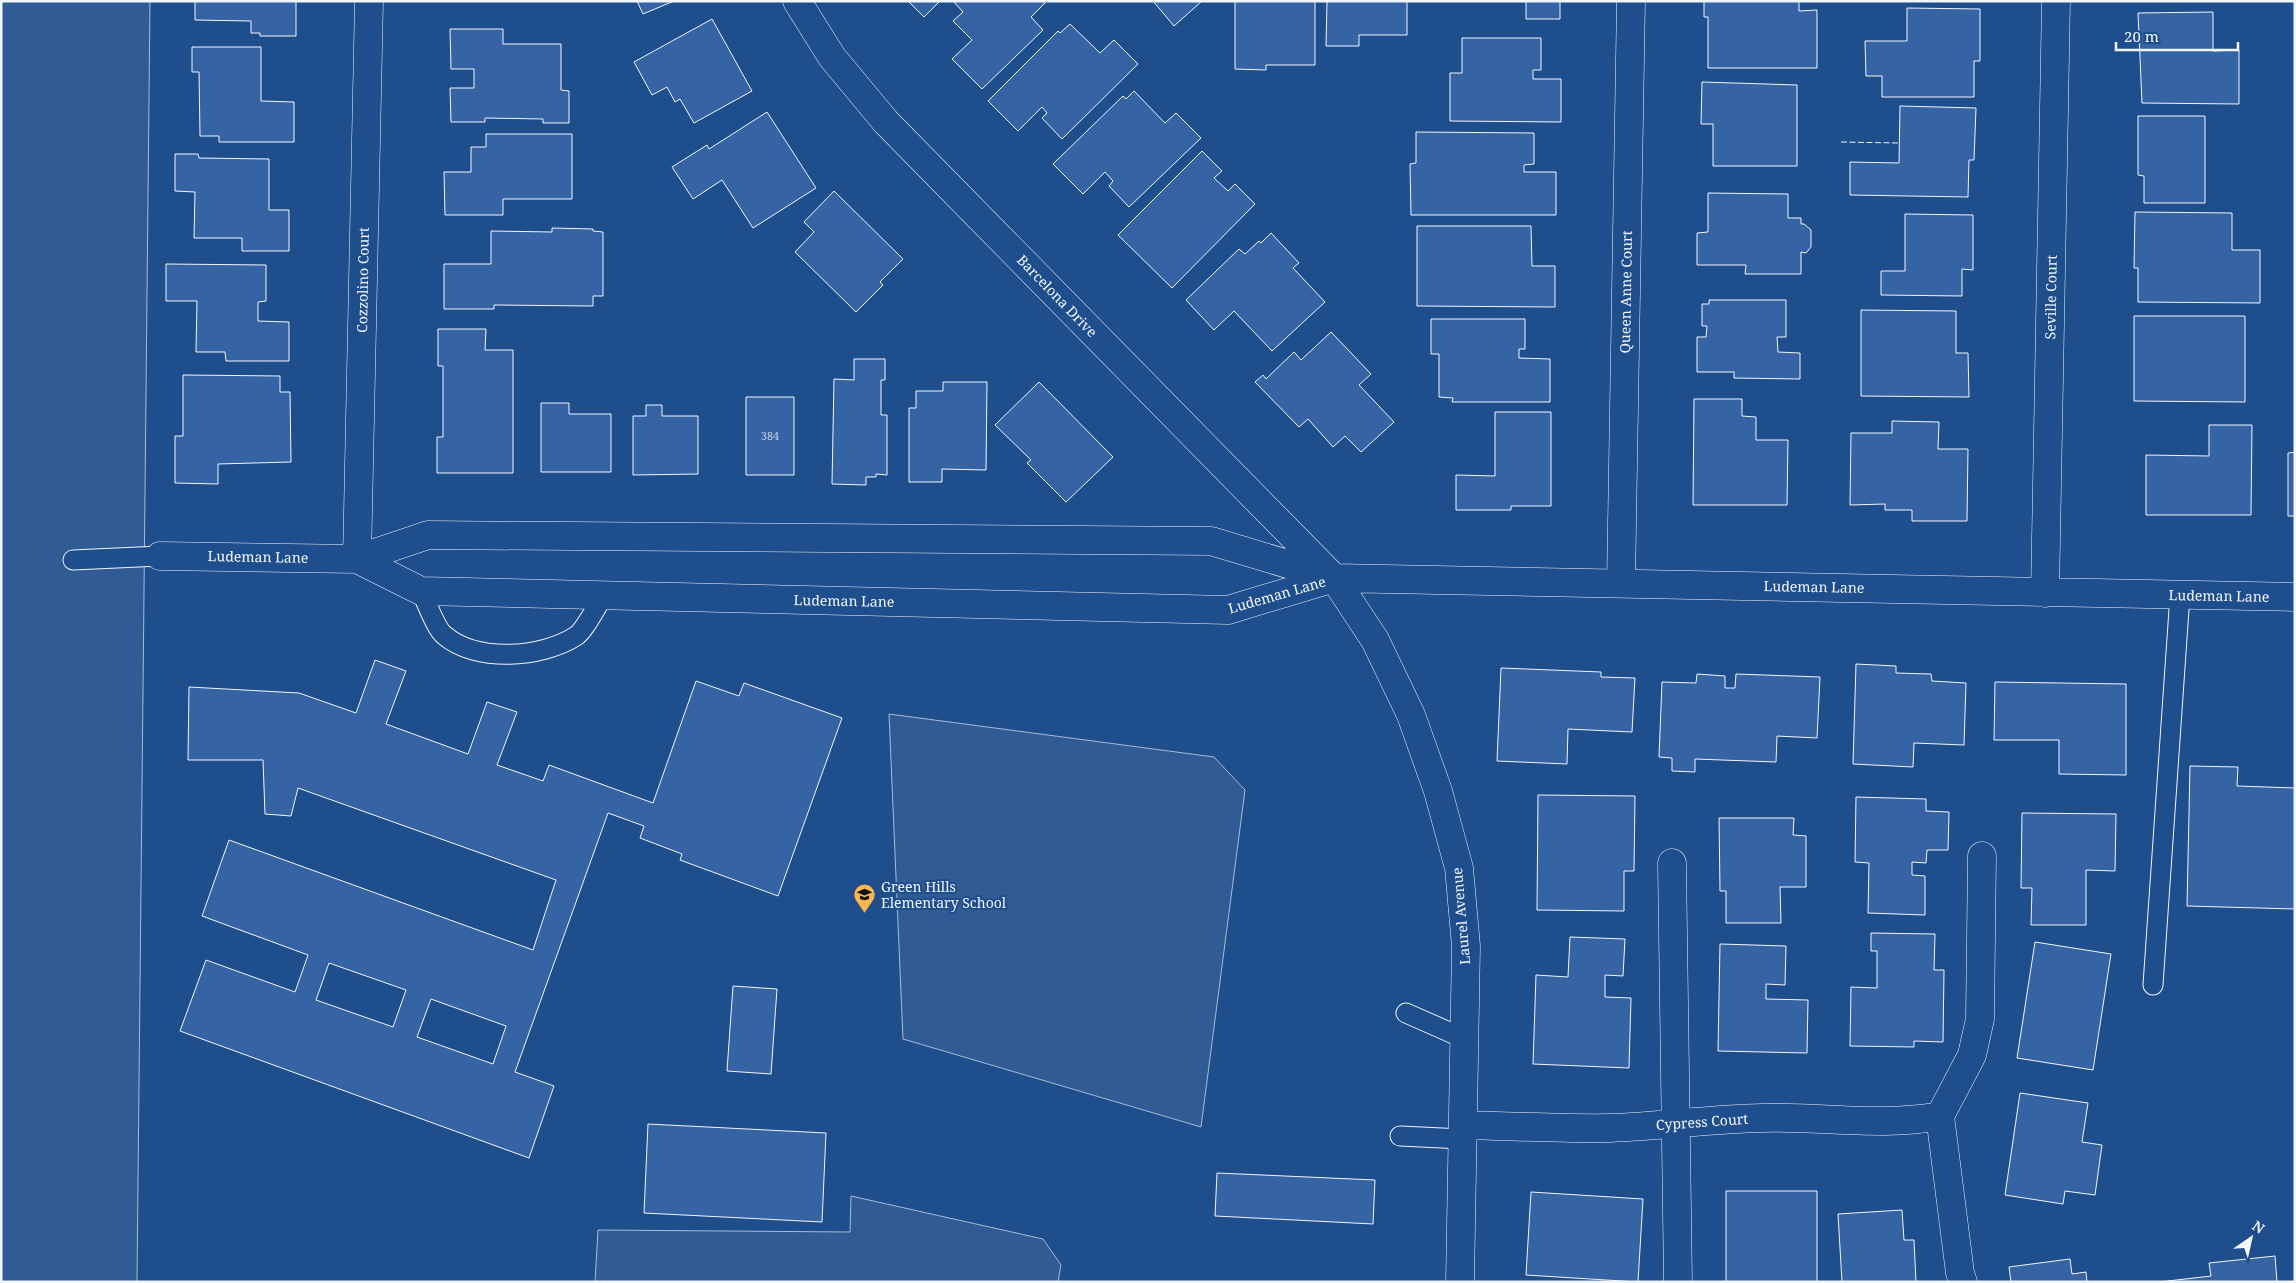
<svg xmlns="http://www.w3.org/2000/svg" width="2296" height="1283" viewBox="0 0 2296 1283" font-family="'Noto Serif',serif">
<rect width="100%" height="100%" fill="#1f4e8c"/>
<path fill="#305b95" stroke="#a8bbd7" d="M 1,1 L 150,1 L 137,1282 L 1,1282 Z
M 889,714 L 1214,757 L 1245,790 L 1201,1127 L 903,1039 Z
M 851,1196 L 1043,1239 L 1061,1265 L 1058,1282 L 595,1282 L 598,1230 L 850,1232 Z"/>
<path fill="#3563a3" stroke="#f2f6ff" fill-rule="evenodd" d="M 195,1 L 296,1 L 296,36 L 260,36 L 260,33 L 251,33 L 251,21 L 195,20 Z
M 637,1 L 674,1 L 643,14 Z
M 908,1 L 940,1 L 924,17 Z
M 953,1 L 1047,1 L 1031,17 L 1043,30 L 982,89 L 952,59 L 972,40 L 953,21 L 963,12 Z
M 1153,1 L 1202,1 L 1174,26 Z
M 1235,1 L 1315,1 L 1315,65 L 1266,65 L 1266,70 L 1235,69 Z
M 1327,1 L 1407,1 L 1407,35 L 1359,35 L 1359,46 L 1326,46 Z
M 1526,1 L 1560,1 L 1560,19 L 1526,19 Z
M 1704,1 L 1799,1 L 1799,11 L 1817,10 L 1817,68 L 1708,68 L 1708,17 L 1704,17 Z
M 1907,8 L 1980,9 L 1980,61 L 1974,61 L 1974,97 L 1882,97 L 1882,76 L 1866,76 L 1865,41 L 1907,41 Z
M 2213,12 L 2213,51 L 2239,50 L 2239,104 L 2142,103 L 2138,13 Z
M 712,19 L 752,91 L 694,123 L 680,99 L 675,102 L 667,87 L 652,95 L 634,62 Z
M 1070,24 L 1100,53 L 1114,40 L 1138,64 L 1062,139 L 1042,118 L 1047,113 L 1042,107 L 1018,131 L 988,101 L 1058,31 L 1060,33 Z
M 450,29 L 503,29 L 503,44 L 561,44 L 561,90 L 569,91 L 569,123 L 543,123 L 543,119 L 485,118 L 485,122 L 451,122 L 450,88 L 474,88 L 474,69 L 451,69 Z
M 1462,38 L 1541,38 L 1541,70 L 1533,70 L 1533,79 L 1561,79 L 1561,122 L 1450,121 L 1450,73 L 1462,73 Z
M 192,47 L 261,47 L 261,101 L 294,102 L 294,142 L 219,142 L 219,136 L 200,136 L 199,72 L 192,72 Z
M 1702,82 L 1797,85 L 1797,166 L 1713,166 L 1713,124 L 1701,124 Z
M 1134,91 L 1165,123 L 1176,113 L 1201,138 L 1129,207 L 1109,186 L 1113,181 L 1105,172 L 1083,194 L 1053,164 L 1123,96 L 1126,99 Z
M 1900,106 L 1976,108 L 1974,160 L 1969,160 L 1968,197 L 1850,195 L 1850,162 L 1899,163 Z
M 767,112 L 816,188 L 753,228 L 722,180 L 693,199 L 672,167 L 707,145 L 709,149 Z
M 2138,116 L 2205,116 L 2205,203 L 2144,203 L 2144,176 L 2138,175 Z
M 1416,132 L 1534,133 L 1534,164 L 1524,165 L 1524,172 L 1556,172 L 1556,215 L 1411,215 L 1410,164 L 1416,163 Z
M 486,134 L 572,134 L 572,199 L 503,199 L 503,215 L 445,215 L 444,172 L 471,172 L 471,147 L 486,147 Z
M 1202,151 L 1222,171 L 1214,178 L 1228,191 L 1235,184 L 1255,204 L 1172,288 L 1118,235 Z
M 175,154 L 198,154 L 199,158 L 269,159 L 269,210 L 289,210 L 289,251 L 242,251 L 242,238 L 194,238 L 195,192 L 175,191 Z
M 834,191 L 903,259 L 880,282 L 883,285 L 856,312 L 795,252 L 814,232 L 804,222 Z
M 1708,193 L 1788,194 L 1788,218 L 1801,218 L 1801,224 L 1804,224 L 1811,230 L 1811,247 L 1806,253 L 1801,252 L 1801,274 L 1745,274 L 1746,265 L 1697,265 L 1697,233 L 1708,232 Z
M 2135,212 L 2232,213 L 2232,250 L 2260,250 L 2260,303 L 2138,302 L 2138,268 L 2134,268 Z
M 1905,214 L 1973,215 L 1973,270 L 1962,269 L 1962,296 L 1881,295 L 1881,271 L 1905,271 Z
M 1417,226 L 1531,226 L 1532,266 L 1555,266 L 1555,307 L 1417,306 Z
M 552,228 L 593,229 L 593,231 L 603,232 L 603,296 L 593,296 L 593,306 L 494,305 L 494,309 L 444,309 L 444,264 L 491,264 L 491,231 L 552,232 Z
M 1271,233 L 1299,263 L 1293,268 L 1325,302 L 1272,351 L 1234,311 L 1214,330 L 1186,300 L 1239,249 L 1245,254 L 1259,241 L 1261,243 Z
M 166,264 L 266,265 L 266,301 L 258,302 L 258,321 L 289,322 L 289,361 L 226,361 L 225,352 L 196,352 L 197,301 L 166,301 Z
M 1709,300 L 1786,300 L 1786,337 L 1777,337 L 1778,352 L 1800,353 L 1800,379 L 1734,378 L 1734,372 L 1697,372 L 1697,337 L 1706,337 L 1707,326 L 1702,326 L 1702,304 L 1709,304 Z
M 1861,310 L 1956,311 L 1956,353 L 1968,353 L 1969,397 L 1861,396 Z
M 2134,316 L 2245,316 L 2245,402 L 2134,401 Z
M 1431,319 L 1525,319 L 1525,349 L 1519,349 L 1519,358 L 1550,359 L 1550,402 L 1452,402 L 1453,398 L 1439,397 L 1439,354 L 1431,354 Z
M 438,329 L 486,329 L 485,350 L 513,350 L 513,473 L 437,473 L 437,437 L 443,437 L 443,366 L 438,366 Z
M 1331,332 L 1371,374 L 1359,385 L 1394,422 L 1361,452 L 1345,436 L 1333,447 L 1308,419 L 1299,427 L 1255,382 L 1263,375 L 1266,379 L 1294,352 L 1301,360 Z
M 854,359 L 885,359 L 885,380 L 881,380 L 881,415 L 887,415 L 887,475 L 876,474 L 876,477 L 866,477 L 866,485 L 832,484 L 834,379 L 854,380 Z
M 183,375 L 280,376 L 280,392 L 290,392 L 291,462 L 218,464 L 218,484 L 175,483 L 175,436 L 183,436 Z
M 943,382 L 987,382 L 986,470 L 942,469 L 942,482 L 909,482 L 909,408 L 916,408 L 916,391 L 943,391 Z
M 1039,382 L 1113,457 L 1066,502 L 1027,463 L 1031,460 L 995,425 Z
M 746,397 L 794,397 L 794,475 L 746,475 Z
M 1694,399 L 1742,399 L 1742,416 L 1756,417 L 1756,440 L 1788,440 L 1787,505 L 1693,505 Z
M 541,403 L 569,403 L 569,414 L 611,414 L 611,472 L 541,472 Z
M 646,405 L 662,405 L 662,416 L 698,416 L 698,474 L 633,475 L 633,416 L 646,416 Z
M 1495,412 L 1551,412 L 1551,506 L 1511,506 L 1511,510 L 1456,510 L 1456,475 L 1495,476 Z
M 1892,421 L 1939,422 L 1938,449 L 1968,449 L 1967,521 L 1912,521 L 1912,510 L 1885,510 L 1885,504 L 1850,505 L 1851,433 L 1892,433 Z
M 2209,425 L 2252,425 L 2251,515 L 2146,515 L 2146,455 L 2209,456 Z
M 2295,452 L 2295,516 L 2288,516 L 2288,453 Z
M 375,660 L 406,671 L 386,724 L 468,754 L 487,702 L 517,712 L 497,765 L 543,781 L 549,765 L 653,803 L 696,681 L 739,696 L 744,683 L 842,718 L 778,896 L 680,860 L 682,854 L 640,838 L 644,826 L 608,813 L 515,1072 L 554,1086 L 529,1158 L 180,1031 L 206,960 L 295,992 L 308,955 L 202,916 L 229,840 L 533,950 L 556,880 L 298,788 L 291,816 L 265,814 L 263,760 L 188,760 L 189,687 L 299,693 L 356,713 ZM 329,963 L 406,990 L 393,1027 L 316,1000 ZM 431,999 L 506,1026 L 493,1064 L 417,1037 Z
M 1856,664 L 1896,666 L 1896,673 L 1931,674 L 1932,681 L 1966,683 L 1964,745 L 1914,743 L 1913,767 L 1853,764 Z
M 1501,668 L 1601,672 L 1601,677 L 1635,678 L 1632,732 L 1568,729 L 1567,764 L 1497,761 Z
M 1697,674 L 1725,676 L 1725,688 L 1735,688 L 1736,674 L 1820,677 L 1817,738 L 1777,736 L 1776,762 L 1695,759 L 1695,772 L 1672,771 L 1672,758 L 1659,757 L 1662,682 L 1696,683 Z
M 1995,682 L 2126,684 L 2126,775 L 2059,774 L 2059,740 L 1994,740 Z
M 2190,766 L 2238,767 L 2237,786 L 2295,788 L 2295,909 L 2187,906 Z
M 1538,795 L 1635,796 L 1634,871 L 1624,871 L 1624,911 L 1537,910 Z
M 1856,797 L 1926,799 L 1926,811 L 1949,812 L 1948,850 L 1927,850 L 1926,863 L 1912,862 L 1912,875 L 1925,876 L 1925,915 L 1868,913 L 1869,863 L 1855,862 Z
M 2022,813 L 2116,814 L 2115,871 L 2086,870 L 2086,925 L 2031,925 L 2032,888 L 2021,888 Z
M 1719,818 L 1794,818 L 1793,835 L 1806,836 L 1806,887 L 1780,887 L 1781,923 L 1726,923 L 1726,891 L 1720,891 Z
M 1871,933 L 1935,934 L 1934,970 L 1944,970 L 1943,1042 L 1914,1041 L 1914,1047 L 1850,1046 L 1851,987 L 1877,988 L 1877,951 L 1871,951 Z
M 1570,937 L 1625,939 L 1623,976 L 1605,975 L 1605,997 L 1631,998 L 1629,1068 L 1533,1064 L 1536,975 L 1568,977 Z
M 2035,942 L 2111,954 L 2093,1070 L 2017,1058 Z
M 1720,944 L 1786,946 L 1785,985 L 1766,984 L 1766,999 L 1808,1000 L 1807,1053 L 1718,1051 Z
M 733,986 L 777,989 L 771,1074 L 727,1071 Z
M 2020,1093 L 2088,1103 L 2082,1142 L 2102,1145 L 2095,1195 L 2065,1191 L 2063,1204 L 2005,1195 Z
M 648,1124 L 826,1133 L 822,1222 L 644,1213 Z
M 1217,1173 L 1375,1180 L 1373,1224 L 1215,1216 Z
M 1726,1191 L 1817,1191 L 1817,1282 L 1726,1282 Z
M 1531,1192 L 1643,1199 L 1638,1282 L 1526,1275 Z
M 1902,1210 L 1904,1240 L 1914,1240 L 1916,1282 L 1842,1282 L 1838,1214 Z
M 2275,1256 L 2277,1282 L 2159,1282 L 2211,1276 L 2209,1263 Z
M 2070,1259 L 2072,1274 L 2086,1272 L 2087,1282 L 2011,1282 L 2009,1267 Z"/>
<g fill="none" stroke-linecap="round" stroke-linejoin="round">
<defs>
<path id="lane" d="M 73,560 L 160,556
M 421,591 C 426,601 436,629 444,635 C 476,663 542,658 576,636 C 585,630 597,605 604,595
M 2153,985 L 2180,595
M 1406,1013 L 1465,1039
M 1400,1136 L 1463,1139"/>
<path id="street" d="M 797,1 L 832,57 L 886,122 L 1334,578 L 1375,640 L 1411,715 L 1438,791 L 1459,868 L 1466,946 L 1460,1282
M 160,556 L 357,559 L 428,535 L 1211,541 L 1334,578 L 2295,597
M 357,559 L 421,591 L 1228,610 L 1334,578
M 357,559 L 369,1
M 1621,582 L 1631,1
M 2045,593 L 2056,1
M 1672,863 L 1678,1282
M 1463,1125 C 1512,1126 1562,1129 1611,1128 C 1662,1126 1712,1119 1762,1118 C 1822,1116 1881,1127 1940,1116
M 1963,1282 L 1960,1273 L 1940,1116 L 1972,1055 L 1980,1019 L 1982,856"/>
</defs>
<use href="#lane" stroke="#f2f6ff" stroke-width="21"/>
<use href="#street" stroke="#f2f6ff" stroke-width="29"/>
<use href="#lane" stroke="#1f4e8c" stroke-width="19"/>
<use href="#street" stroke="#1f4e8c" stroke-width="28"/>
<path stroke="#f2f6ff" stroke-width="1" stroke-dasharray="6 2.5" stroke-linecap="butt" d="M 1841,142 L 1899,143"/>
</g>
<defs>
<symbol id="school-pin" viewBox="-11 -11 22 30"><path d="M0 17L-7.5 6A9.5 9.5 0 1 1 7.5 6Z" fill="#ffb74d" stroke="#1f4e8c"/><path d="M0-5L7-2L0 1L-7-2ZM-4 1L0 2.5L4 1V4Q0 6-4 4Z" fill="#111"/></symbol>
</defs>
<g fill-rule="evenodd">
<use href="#school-pin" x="852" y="882" width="25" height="34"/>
</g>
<g text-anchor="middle" stroke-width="4" stroke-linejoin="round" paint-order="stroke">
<g font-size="11" fill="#c3d1e8">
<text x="770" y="440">384</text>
</g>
<g font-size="14" fill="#f2f6ff" stroke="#1f4e8c">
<text transform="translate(363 280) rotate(-89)" y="5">Cozzolino Court</text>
<text transform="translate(1626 292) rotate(-89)" y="5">Queen Anne Court</text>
<text transform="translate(1057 296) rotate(46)" y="5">Barcelona Drive</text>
<text transform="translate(2051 297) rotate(-89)" y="5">Seville Court</text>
<text transform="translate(258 557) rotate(1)" y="5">Ludeman Lane</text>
<text transform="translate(1814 587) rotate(1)" y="5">Ludeman Lane</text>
<text transform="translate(1277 595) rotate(-16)" y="5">Ludeman Lane</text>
<text transform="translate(2219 596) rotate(1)" y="5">Ludeman Lane</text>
<text transform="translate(844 601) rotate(1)" y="5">Ludeman Lane</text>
<text transform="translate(1461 916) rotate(-95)" y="5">Laurel Avenue</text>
<text transform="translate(1702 1122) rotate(-4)" y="5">Cypress Court</text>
</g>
<g font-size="14" fill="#f2f6ff" stroke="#1f4e8c" text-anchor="start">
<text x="881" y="892">Green Hills<tspan x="881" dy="16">Elementary School</tspan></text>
</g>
</g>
<rect width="2296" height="1283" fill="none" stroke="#f2f6ff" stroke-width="5"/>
<g transform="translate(2251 1238) rotate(34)" stroke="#1f4e8c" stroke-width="4" paint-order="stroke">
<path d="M0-4L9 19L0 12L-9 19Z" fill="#f2f6ff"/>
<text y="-8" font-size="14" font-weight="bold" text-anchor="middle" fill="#f2f6ff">N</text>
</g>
<path d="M2116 42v8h122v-8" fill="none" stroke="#f2f6ff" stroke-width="2.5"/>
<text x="2124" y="42" font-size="15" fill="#f2f6ff" stroke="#1f4e8c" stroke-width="4" paint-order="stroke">20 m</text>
</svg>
